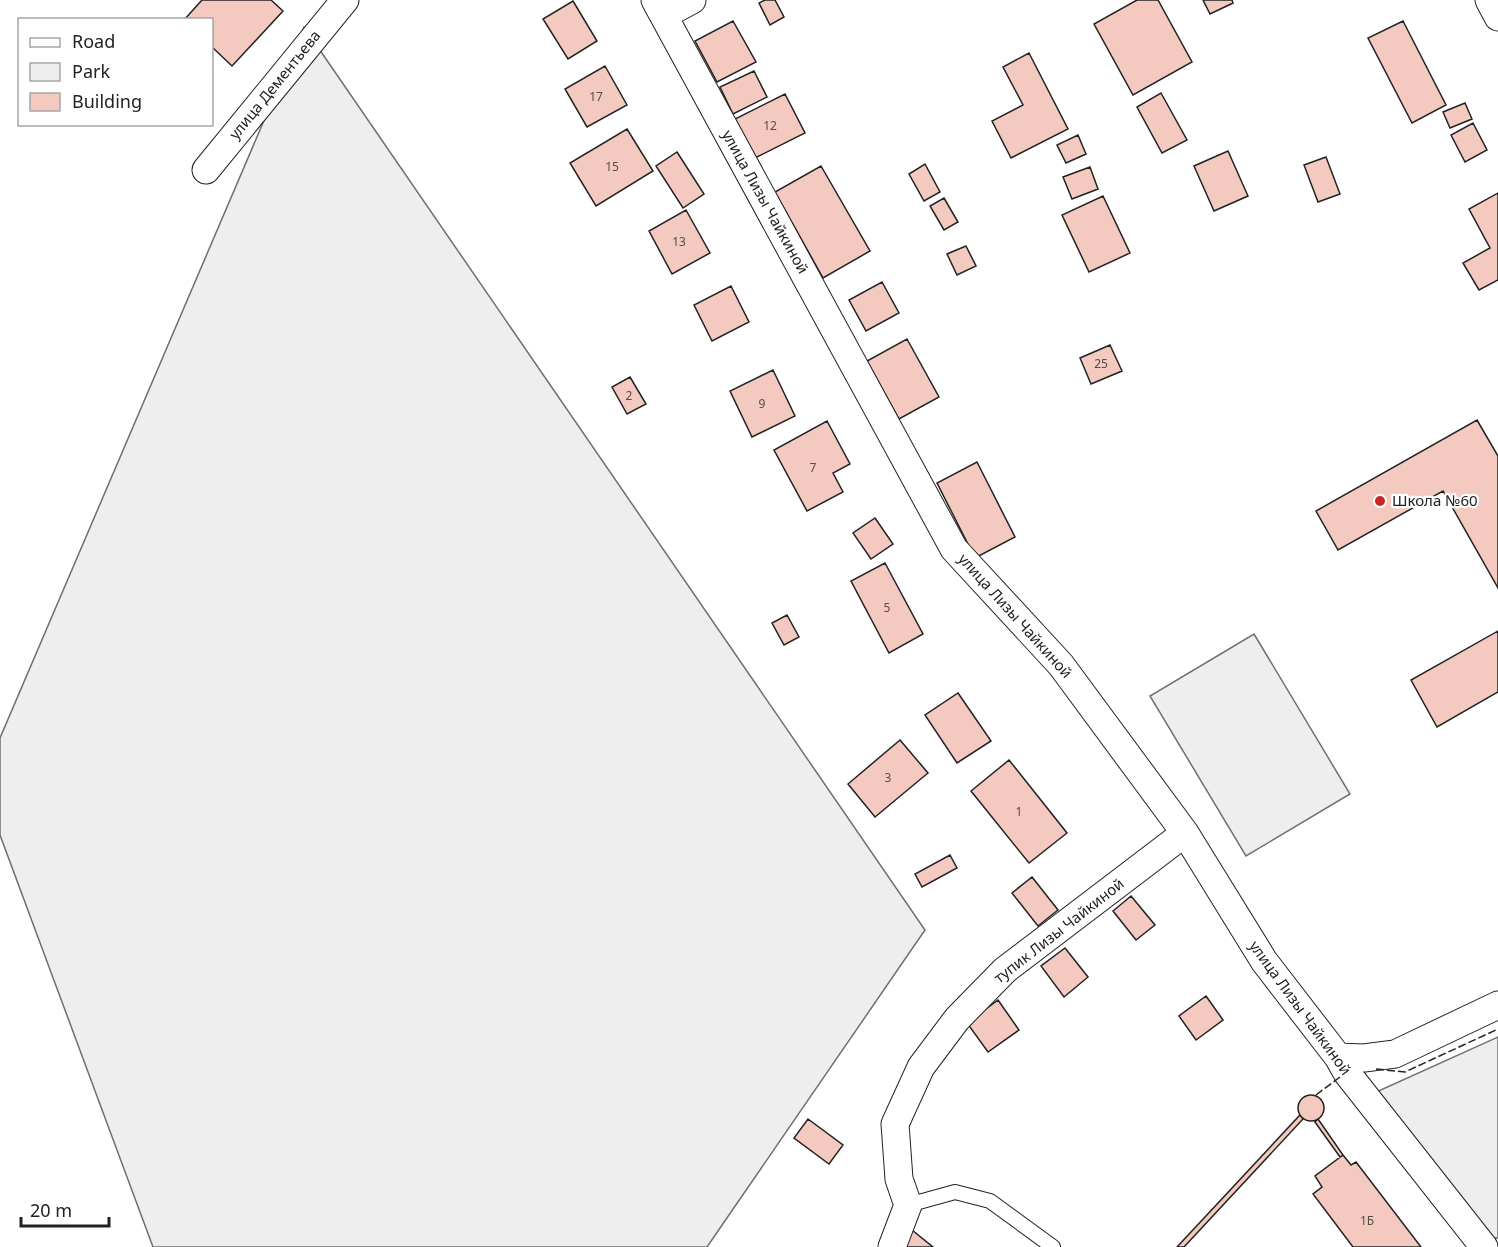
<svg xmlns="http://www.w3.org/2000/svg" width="1498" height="1247" viewBox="0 0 1498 1247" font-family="'Noto Sans',sans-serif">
<rect width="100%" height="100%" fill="#fff"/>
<path fill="#eee" stroke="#6f6f6f" stroke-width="1.5" d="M 304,27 L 925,930 L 707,1247 L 153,1247 L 0,835 L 0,738 Z
M 1254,634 L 1350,794 L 1246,856 L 1150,696 Z
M 1498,1037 L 1498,1238 L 1493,1238 L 1374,1093 Z"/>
<path fill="#f3c9c0" stroke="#222" stroke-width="1.5" d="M 202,0 L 271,0 L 283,11 L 232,66 L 212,47 L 212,20 L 184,20 Z
M 765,0 L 775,0 L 784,17 L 770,25 L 759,3 Z
M 1137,0 L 1158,0 L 1192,62 L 1133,95 L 1094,24 Z
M 1203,0 L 1232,0 L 1233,3 L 1210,14 Z
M 573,1 L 597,41 L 568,59 L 543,19 Z
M 733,21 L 756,62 L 717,82 L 695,41 Z
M 1403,21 L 1446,105 L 1412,123 L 1368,38 Z
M 1029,53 L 1068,129 L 1011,158 L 992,121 L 1023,105 L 1003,67 Z
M 605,66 L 627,105 L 587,127 L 565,89 Z
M 754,71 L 767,97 L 733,114 L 720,87 Z
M 1161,93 L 1187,140 L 1162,153 L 1137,107 Z
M 785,94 L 805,133 L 755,158 L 735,119 Z
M 1465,103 L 1472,119 L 1450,128 L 1443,112 Z
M 1473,123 L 1487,150 L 1465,162 L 1451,135 Z
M 627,129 L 653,171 L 596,206 L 570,163 Z
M 1078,135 L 1086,154 L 1066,163 L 1057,145 Z
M 1228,151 L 1248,196 L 1214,211 L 1194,166 Z
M 677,152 L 704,194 L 683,208 L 656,166 Z
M 1326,157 L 1340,194 L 1318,202 L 1304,165 Z
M 925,164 L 940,192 L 924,201 L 909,174 Z
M 821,166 L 870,251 L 823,278 L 775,192 Z
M 1090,167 L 1098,189 L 1072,199 L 1063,177 Z
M 1498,193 L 1498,280 L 1479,290 L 1463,263 L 1490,248 L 1469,209 Z
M 1103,196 L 1130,253 L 1089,272 L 1062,215 Z
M 944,198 L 958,222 L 944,230 L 930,206 Z
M 686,210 L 710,253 L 672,274 L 649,231 Z
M 966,246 L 976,266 L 957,275 L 947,254 Z
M 882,282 L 899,313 L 866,331 L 849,300 Z
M 731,286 L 749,322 L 712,341 L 694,305 Z
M 907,339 L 939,397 L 899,419 L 867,361 Z
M 1110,345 L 1122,371 L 1091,384 L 1080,358 Z
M 773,370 L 795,416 L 752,437 L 730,391 Z
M 630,377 L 646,404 L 627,414 L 612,387 Z
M 1477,420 L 1498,456 L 1498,588 L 1443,491 L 1338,550 L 1316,511 Z
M 827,421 L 850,464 L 833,473 L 843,492 L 807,511 L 774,450 Z
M 977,462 L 1015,537 L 975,558 L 937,483 Z
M 875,518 L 893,544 L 871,559 L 853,533 Z
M 885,563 L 923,634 L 889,653 L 851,581 Z
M 787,615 L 799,637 L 784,645 L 772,623 Z
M 1498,631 L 1498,692 L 1437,727 L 1411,680 Z
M 958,693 L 991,741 L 957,763 L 925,715 Z
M 900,740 L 928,773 L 875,817 L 848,784 Z
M 1009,760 L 1067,833 L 1029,863 L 971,791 Z
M 950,855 L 957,868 L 922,887 L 915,874 Z
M 1032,877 L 1058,910 L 1038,926 L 1012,893 Z
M 1131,896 L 1155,925 L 1136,940 L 1113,911 Z
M 1065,948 L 1088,977 L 1064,997 L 1041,966 Z
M 1206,996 L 1223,1020 L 1196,1040 L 1179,1016 Z
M 998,1000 L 1019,1030 L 988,1052 L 967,1023 Z
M1298 1108a13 13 0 1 1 26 0a13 13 0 1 1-26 0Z
M 1300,1115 L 1303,1119 L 1184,1247 L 1177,1247 Z
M 808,1119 L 843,1145 L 829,1164 L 794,1138 Z
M 1318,1119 L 1343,1155 L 1340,1157 L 1315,1122 Z
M 1343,1155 L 1351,1165 L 1356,1162 L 1421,1247 L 1353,1247 L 1313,1194 L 1322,1187 L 1315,1176 Z
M 912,1230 L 933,1247 L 904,1247 Z"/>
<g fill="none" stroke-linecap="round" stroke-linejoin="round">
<defs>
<path id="lane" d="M 908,1205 L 955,1192 L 990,1201 L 1053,1247"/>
<path id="street" d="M 655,0 L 954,549 L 1061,665 L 1185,833 L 1264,961 L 1338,1057 L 1347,1073 L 1484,1247
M 1489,0 L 1498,17
M 664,15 L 692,0
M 206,170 L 345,0
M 1338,1057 L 1364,1058 L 1395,1054 L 1498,1005
M 892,1247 L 908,1205 L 899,1179 L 895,1124 L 921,1067 L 957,1019 L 1005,970 L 1185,833"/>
</defs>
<use href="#lane" stroke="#222" stroke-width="16"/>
<use href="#street" stroke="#222" stroke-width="29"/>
<use href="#lane" stroke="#fff" stroke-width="14"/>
<use href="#street" stroke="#fff" stroke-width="27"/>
<path stroke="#222" stroke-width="1.5" stroke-dasharray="8 3" stroke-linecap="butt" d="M 1376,1069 L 1405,1072 L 1498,1029
M 1316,1095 L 1340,1077"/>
</g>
<circle fill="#c62828" stroke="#fff" stroke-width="2" cx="1380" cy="501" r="6"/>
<g text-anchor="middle" stroke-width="4.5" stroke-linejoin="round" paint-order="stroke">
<g font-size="12" fill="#564c4a">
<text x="596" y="101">17</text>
<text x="770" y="130">12</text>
<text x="612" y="171">15</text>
<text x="679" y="246">13</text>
<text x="1101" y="368">25</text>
<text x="629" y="400">2</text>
<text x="762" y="408">9</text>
<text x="813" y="472">7</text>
<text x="887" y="612">5</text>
<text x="888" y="782">3</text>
<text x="1019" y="816">1</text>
<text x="1367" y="1225">1Б</text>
</g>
<g font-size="15" fill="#222" stroke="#fff">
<text transform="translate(275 85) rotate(-51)" y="5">улица Дементьева</text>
<text transform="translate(765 202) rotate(61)" y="5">улица Лизы Чайкиной</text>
<text transform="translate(1015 616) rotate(48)" y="5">улица Лизы Чайкиной</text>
<text transform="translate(1059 931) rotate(-38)" y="5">тупик Лизы Чайкиной</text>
<text transform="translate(1300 1008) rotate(54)" y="5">улица Лизы Чайкиной</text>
</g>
<g font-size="15" fill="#222" stroke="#fff" text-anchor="start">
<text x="1392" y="506">Школа №60</text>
</g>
</g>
<rect x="18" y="18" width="195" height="108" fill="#ffffff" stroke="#a7a7a7" stroke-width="1.5"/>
<rect x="30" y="38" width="30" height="9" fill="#ffffff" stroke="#a7a7a7" stroke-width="1.5"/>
<text x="72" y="48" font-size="18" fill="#222222">Road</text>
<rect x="30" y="63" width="30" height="18" fill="#eeeeee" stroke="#a7a7a7" stroke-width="1.5"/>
<text x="72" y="78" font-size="18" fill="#222222">Park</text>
<rect x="30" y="93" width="30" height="18" fill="#f3c9c0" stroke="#a7a7a7" stroke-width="1.5"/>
<text x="72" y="108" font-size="18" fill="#222222">Building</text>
<path d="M21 1217v9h88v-9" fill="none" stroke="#222222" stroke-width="3"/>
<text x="30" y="1217" font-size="18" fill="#222222" stroke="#ffffff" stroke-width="4.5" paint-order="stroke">20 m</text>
</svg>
